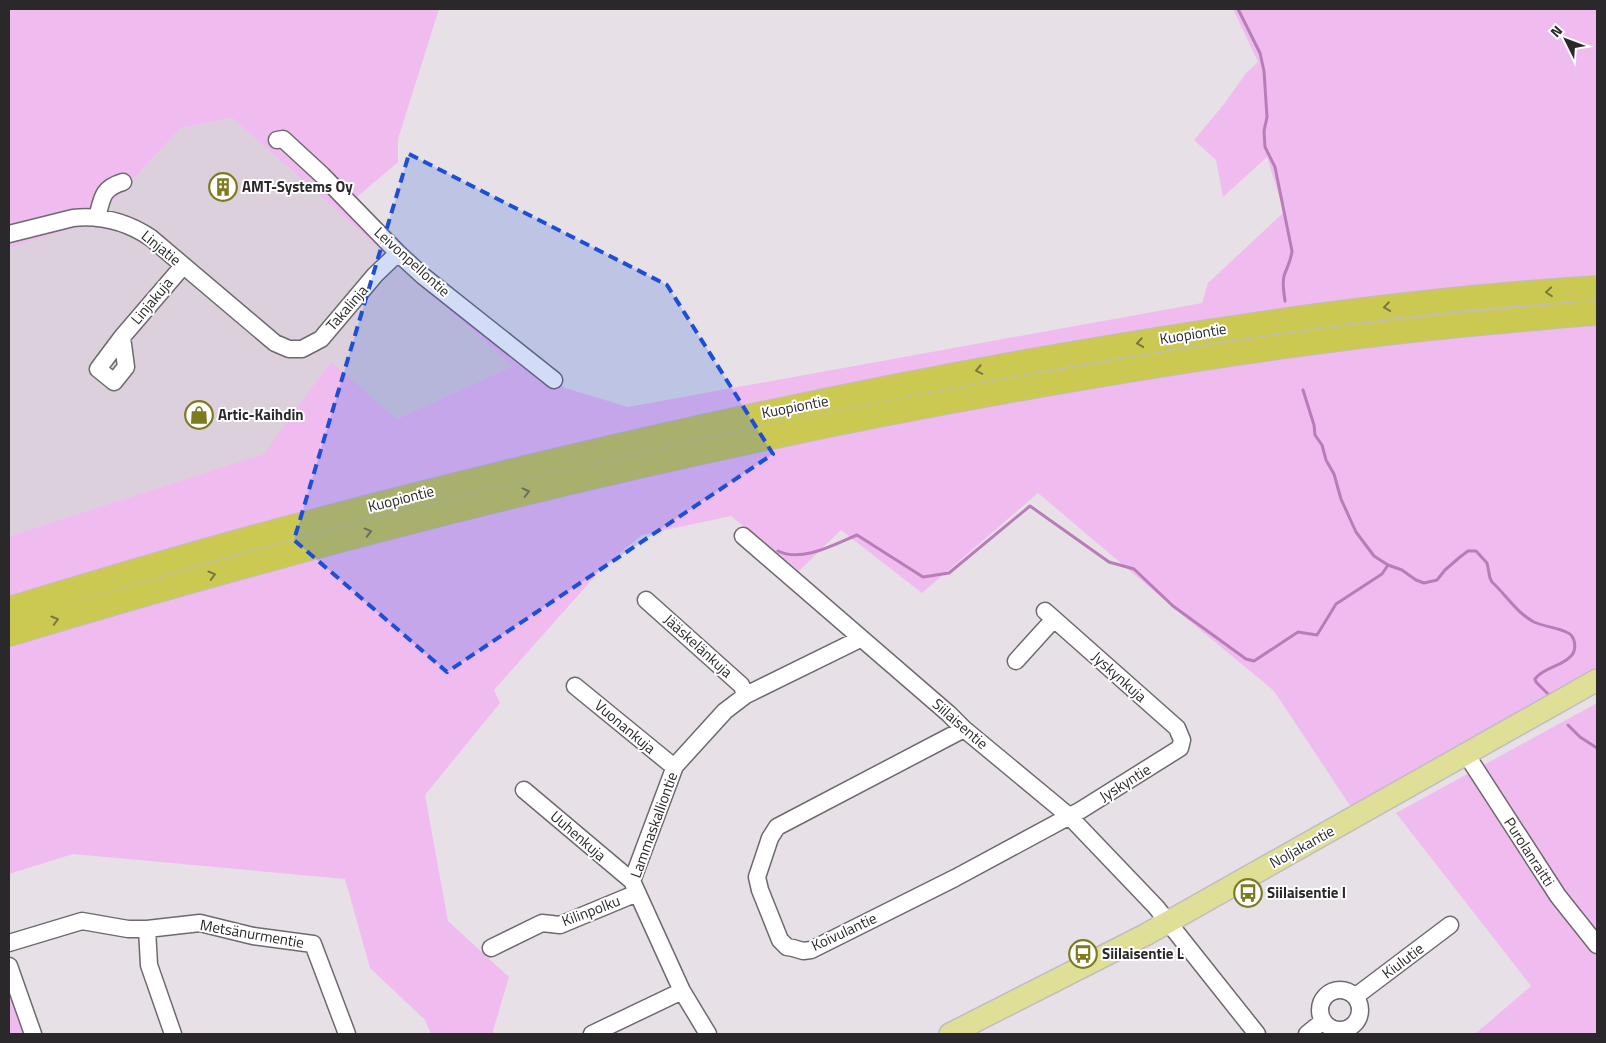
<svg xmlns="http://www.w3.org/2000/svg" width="1606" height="1043" viewBox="0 0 1606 1043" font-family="'Titillium Web',sans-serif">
<rect width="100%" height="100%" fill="#e7e1e7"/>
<path fill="#dbd0db" d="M 232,118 L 512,366 L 397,419 L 331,363 L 311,388 L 265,454 L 9,536 L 9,248 L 94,221 L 181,128 Z"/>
<path fill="#f0bcf0" d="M 9,9 L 439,9 L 398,139 L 398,162 L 350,203 L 554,380 L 565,388 L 628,407 L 1202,303 L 1208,283 L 1284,212 L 1267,157 L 1223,197 L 1216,160 L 1194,140 L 1224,104 L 1247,72 L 1258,62 L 1233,9 L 1597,9 L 1597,671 L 1351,807 L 1274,691 L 1181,614 L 1038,493 L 922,593 L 841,530 L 799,571 L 731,516 L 642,535 L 605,565 L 494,690 L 500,703 L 425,795 L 448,921 L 509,977 L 493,1031 L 495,1034 L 431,1034 L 425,1020 L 370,968 L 345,879 L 73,854 L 9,874 L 9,536 L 264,454 L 311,388 L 331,362 L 397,419 L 512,366 L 232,118 L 181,128 L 94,221 L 9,248 Z
M 1597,703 L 1597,1034 L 1475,1034 L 1531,986 L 1396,813 Z
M 9,993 L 24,1034 L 9,1034 Z"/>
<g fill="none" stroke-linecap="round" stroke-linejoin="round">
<path stroke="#b87db8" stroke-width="3" d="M 1238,9 L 1260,53 L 1264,71 L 1267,117 L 1264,131 L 1265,147 L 1275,167 L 1292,251 C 1291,261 1287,267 1284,276 C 1282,285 1284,293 1285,301
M 1303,390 L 1314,425 L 1315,435 L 1322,445 L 1326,460 L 1334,474 L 1341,499 L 1356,532 L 1374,556 L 1388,565 L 1402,570 L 1416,580 L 1424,583 L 1437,580 L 1445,570 L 1460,557 L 1468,551 L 1476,551 L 1487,563 L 1490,578 L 1492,582 C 1506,595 1517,613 1534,622 C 1544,627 1564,628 1571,635 C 1576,641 1576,651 1571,656 C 1561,667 1544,667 1535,679 L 1536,682 L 1549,695
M 778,551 C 802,563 835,544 857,535 L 923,577 L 949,573 L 1030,506 L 1109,562 L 1134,569 L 1173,606 L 1246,659 L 1254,661 L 1298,632 L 1317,635 L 1336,604 L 1382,574 L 1388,565
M 1568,725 L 1580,737 L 1597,748"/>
<defs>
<path id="minor" d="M 277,140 L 283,139 L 322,175 L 398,253 L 423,276 L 554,380
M 97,218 C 102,198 102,188 123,182
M 9,234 L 73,218 C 102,215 127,222 151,238 L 275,343 L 289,349 L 302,349 L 321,339 L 375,275 L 398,253
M 122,337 L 126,367 L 114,382 L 98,369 L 122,337 L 183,266
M 743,536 L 949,714 L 964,729 L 1069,816 L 1156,907 L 1257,1034
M 646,600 L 741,685 L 746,695
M 1016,661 L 1054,619
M 575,686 L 668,762 L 675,766
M 964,729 L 777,827 L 770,838 L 757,877 L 760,890 L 780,940 L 787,947 L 793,948 L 803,951 L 811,950 L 955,878 L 1081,810 L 1180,748 L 1182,740 L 1177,728 L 1045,611
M 1466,754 L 1558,896 L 1597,945
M 524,790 L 632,881
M 147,929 L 149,965 L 173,1034
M 9,943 L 82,921 L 128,929 L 147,929 L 200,923 L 253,936 L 313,944 L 347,1034
M 491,948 L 542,923 L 560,925 L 637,893
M 9,966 L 33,1034
M1320 1010a20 20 0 1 1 40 0a20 20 0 1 1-40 0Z
M 1356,996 L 1450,925
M 592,1034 L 682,991
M 708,1034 L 682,991 L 632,881 L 675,766 L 725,711 L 746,695 L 860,639
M 1307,1034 L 1323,1021"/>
<path id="major" d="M 950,1034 L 1145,935 L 1597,680"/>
<path id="highway" d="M 9,609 C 89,585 170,560 252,538 C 530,463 811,398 1095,350 C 1262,322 1429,298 1597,288
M 9,634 C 363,527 722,438 1087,377 C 1222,354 1356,334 1492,322 C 1527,319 1562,315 1597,313"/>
</defs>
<use href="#minor" stroke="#6e696e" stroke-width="19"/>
<use href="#major" stroke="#bfbebf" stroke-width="24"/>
<use href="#highway" stroke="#bfbebf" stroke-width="26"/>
<use href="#minor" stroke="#fff" stroke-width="16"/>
<use href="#major" stroke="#e0df98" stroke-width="21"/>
<use href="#highway" stroke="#ccc953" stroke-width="24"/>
</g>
<defs><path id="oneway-chevron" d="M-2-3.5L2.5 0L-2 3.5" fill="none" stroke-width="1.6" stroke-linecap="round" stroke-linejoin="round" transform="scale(1.25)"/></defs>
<g stroke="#7b783e">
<use href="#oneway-chevron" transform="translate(1549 292) rotate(175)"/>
<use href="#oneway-chevron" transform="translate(1387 307) rotate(172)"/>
<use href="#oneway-chevron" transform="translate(1140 343) rotate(171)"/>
<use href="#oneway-chevron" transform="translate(979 370) rotate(169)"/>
<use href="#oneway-chevron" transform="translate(526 492) rotate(-14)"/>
<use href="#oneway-chevron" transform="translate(368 532) rotate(-15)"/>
<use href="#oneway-chevron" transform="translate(212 575) rotate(-16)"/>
<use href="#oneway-chevron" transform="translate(55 620) rotate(-16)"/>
</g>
<path fill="#1d4ed8" fill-opacity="0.2" stroke="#1d4ed8" stroke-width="4" stroke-dasharray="10 6" stroke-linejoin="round" d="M 409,154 L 667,285 L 773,454 L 447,672 L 294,540 Z"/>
<defs>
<symbol id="building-ring" viewBox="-11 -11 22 22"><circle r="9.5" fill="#fff" stroke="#7d7a20" stroke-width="1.5"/><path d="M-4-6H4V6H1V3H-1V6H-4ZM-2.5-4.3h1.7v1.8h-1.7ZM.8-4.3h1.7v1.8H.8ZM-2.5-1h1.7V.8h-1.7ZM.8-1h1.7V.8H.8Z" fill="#7d7a20"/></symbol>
<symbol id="shop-ring" viewBox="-11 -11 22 22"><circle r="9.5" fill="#fff" stroke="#7d7a20" stroke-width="1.5"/><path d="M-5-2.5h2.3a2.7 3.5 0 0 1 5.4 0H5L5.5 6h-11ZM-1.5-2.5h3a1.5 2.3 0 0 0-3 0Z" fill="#7d7a20"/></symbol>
<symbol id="bus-ring" viewBox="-11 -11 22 22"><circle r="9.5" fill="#fff" stroke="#7d7a20" stroke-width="1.5"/><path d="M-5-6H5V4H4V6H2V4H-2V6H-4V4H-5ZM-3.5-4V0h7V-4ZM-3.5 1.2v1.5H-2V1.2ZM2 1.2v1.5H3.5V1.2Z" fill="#7d7a20"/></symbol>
</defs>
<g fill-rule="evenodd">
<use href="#building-ring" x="207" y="171" width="32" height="32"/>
<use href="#shop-ring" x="183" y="399" width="32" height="32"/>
<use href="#bus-ring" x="1232" y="877" width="32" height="32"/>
<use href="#bus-ring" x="1067" y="938" width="32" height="32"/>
</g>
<g text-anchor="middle" stroke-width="4" stroke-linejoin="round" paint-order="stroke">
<g font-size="15" font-weight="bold" fill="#2a282a" stroke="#fff" text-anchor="start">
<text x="242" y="192">AMT-Systems Oy</text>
<text x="218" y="420">Artic-Kaihdin</text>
<text x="1267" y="898">Siilaisentie I</text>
<text x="1102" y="959">Siilaisentie L</text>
</g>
<g font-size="15" fill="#2a282a" stroke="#fff">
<text transform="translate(161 248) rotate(39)" y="5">Linjatie</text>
<text transform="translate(412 262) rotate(42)" y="5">Leivonpellontie</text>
<text transform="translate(152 301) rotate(-50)" y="5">Linjakuja</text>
<text transform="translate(347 308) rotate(-49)" y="5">Takalinja</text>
<text transform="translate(1193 334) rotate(-9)" y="5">Kuopiontie</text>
<text transform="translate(795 407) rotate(-11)" y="5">Kuopiontie</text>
<text transform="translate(401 499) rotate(-14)" y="5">Kuopiontie</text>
<text transform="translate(698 646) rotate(42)" y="5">Jääskelänkuja</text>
<text transform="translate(1119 677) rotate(42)" y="5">Jyskynkuja</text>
<text transform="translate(960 724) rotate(41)" y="5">Siilaisentie</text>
<text transform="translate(625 727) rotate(40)" y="5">Vuonankuja</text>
<text transform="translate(1125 783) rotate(-32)" y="5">Jyskyntie</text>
<text transform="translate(654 825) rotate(-70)" y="5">Lammaskalliontie</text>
<text transform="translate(578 836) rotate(41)" y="5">Uuhenkuja</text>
<text transform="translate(1302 847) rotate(-29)" y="5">Noljakantie</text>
<text transform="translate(1529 852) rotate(57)" y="5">Purolanraitti</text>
<text transform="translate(591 911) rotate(-21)" y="5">Kilinpolku</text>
<text transform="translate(844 932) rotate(-25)" y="5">Koivulantie</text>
<text transform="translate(252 934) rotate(10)" y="5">Metsänurmentie</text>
<text transform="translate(1403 961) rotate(-37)" y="5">Kiulutie</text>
</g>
</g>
<rect width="1606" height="1043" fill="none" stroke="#2a282a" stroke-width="20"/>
<g transform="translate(1566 40) rotate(312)" stroke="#ffffff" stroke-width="4" paint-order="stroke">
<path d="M0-4L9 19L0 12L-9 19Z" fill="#2a282a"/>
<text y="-8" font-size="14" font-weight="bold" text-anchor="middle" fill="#2a282a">N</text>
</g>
</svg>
